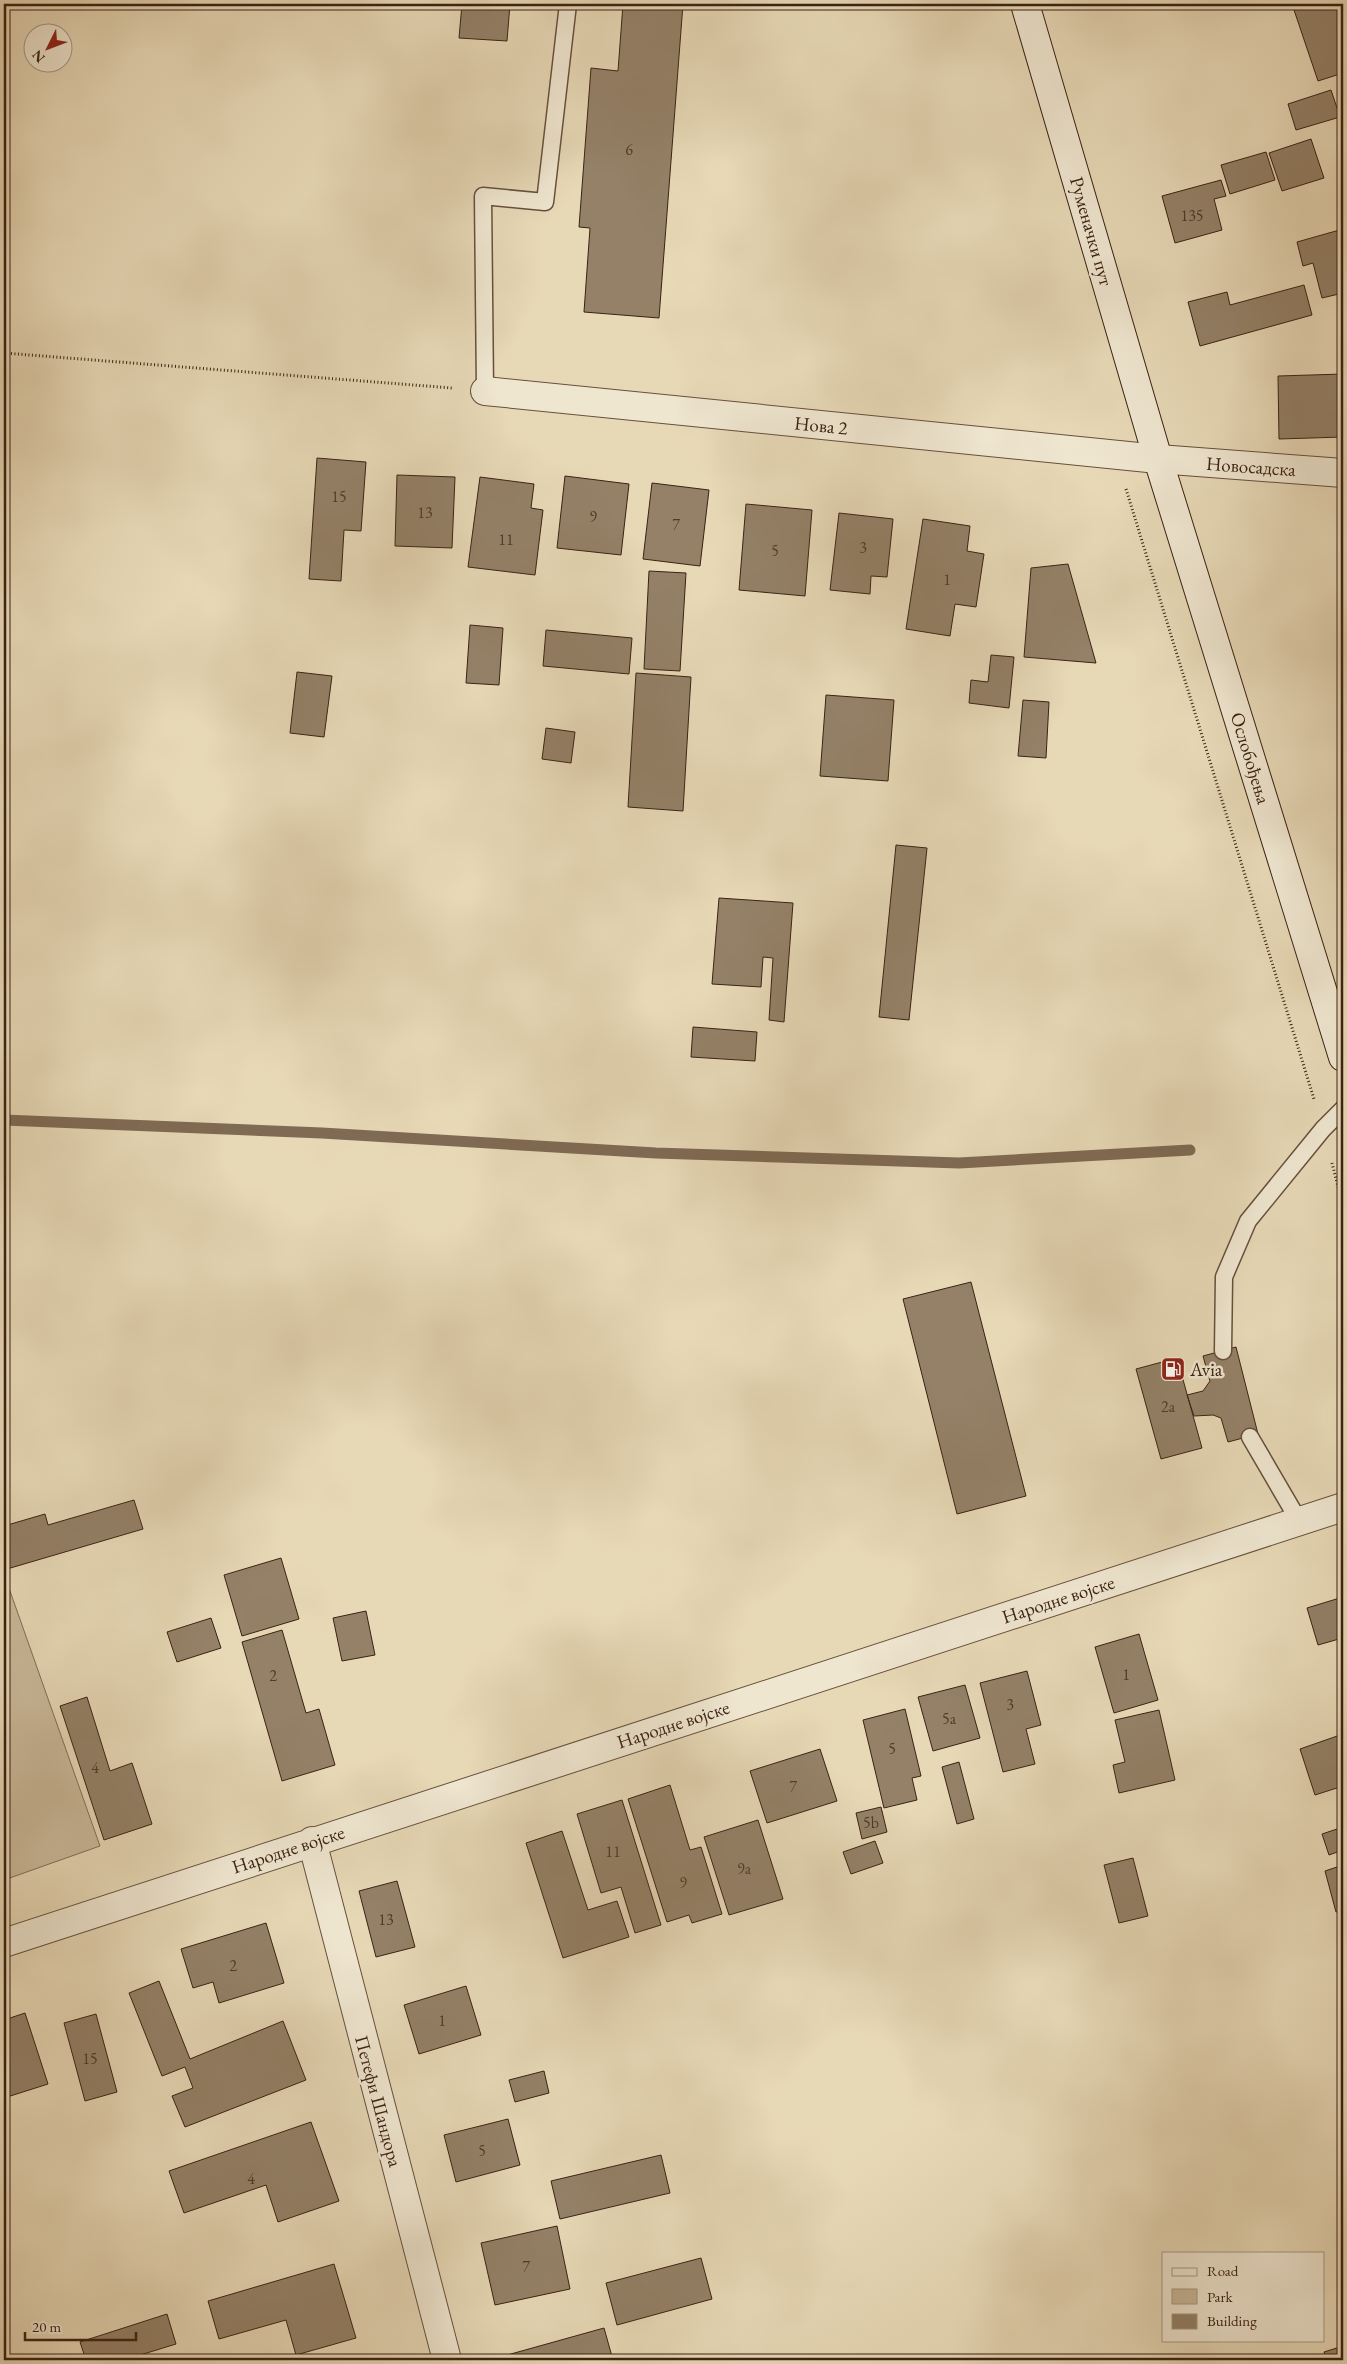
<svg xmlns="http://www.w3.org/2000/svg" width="1347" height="2364" viewBox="0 0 1347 2364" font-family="'EB Garamond',serif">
<rect width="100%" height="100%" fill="#e7d8b6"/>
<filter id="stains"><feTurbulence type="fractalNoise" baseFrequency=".004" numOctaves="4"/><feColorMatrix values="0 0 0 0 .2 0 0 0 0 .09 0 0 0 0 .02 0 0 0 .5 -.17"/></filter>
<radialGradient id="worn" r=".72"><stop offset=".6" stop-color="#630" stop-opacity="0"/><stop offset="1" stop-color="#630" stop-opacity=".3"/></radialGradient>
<path fill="#cab99a" stroke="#826e56" d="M 4,1574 L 100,1846 L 4,1880 Z"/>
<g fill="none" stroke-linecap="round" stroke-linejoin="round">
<path stroke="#7f6a54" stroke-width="11" d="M 4,1120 L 322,1133 L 656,1153 L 959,1163 L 1190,1150"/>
</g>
<path fill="#948168" stroke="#3b2213" d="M 462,4 L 510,4 L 507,41 L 459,38 Z
M 623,4 L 683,4 L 659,318 L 584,312 L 590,228 L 579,227 L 591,68 L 618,71 Z
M 1292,4 L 1343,4 L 1343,73 L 1318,81 Z
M 1331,90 L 1340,117 L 1296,130 L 1288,104 Z
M 1311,139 L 1324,178 L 1282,191 L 1269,153 Z
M 1266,152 L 1275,180 L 1230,194 L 1221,165 Z
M 1221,180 L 1226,196 L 1214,199 L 1222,230 L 1175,243 L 1162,196 Z
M 1343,229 L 1343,293 L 1322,298 L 1313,263 L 1303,266 L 1297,242 Z
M 1304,285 L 1312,315 L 1200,346 L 1188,302 L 1227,292 L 1230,305 Z
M 1343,374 L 1343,437 L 1279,439 L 1278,376 Z
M 317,458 L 366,462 L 361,531 L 344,530 L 341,581 L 309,579 Z
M 397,475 L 455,477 L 452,548 L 395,546 Z
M 565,476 L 629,484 L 621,555 L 557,548 Z
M 480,477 L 534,484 L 531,508 L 543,510 L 535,575 L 468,567 Z
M 652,483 L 709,490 L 700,566 L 643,559 Z
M 746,504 L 812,510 L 805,596 L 739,590 Z
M 839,513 L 893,519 L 887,577 L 871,576 L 870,594 L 830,590 Z
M 923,519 L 970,526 L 967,551 L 984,554 L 976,607 L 955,604 L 950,636 L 906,629 Z
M 1068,564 L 1096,663 L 1024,657 L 1031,568 Z
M 649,571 L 686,573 L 680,671 L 644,669 Z
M 470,625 L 503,628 L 499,685 L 466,683 Z
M 546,630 L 632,638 L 629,674 L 543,666 Z
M 991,655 L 1014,657 L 1009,708 L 969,703 L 971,680 L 988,682 Z
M 297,672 L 332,676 L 324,737 L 290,733 Z
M 636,673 L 691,677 L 683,811 L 628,807 Z
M 826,695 L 894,700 L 888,781 L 820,776 Z
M 1023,700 L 1049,702 L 1046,758 L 1018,756 Z
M 546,728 L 575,732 L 571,763 L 542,759 Z
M 896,845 L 927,848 L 909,1020 L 879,1017 Z
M 719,898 L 793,903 L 784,1022 L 769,1020 L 773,958 L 763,957 L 761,987 L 712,984 Z
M 693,1027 L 757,1032 L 755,1061 L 691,1057 Z
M 971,1282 L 1026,1496 L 957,1514 L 903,1299 Z
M 1236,1347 L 1258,1434 L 1228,1442 L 1221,1418 L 1213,1415 L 1194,1416 L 1187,1395 L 1203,1391 L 1210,1381 L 1203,1356 Z
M 1177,1358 L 1202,1448 L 1161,1459 L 1136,1369 Z
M 134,1500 L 143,1529 L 7,1569 L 4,1559 L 4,1526 L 45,1514 L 48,1525 Z
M 281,1558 L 299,1619 L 242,1636 L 224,1575 Z
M 1343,1597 L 1343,1652 L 1339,1639 L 1318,1645 L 1307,1608 Z
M 366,1611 L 375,1655 L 342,1661 L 333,1618 Z
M 211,1618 L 221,1648 L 177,1662 L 167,1632 Z
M 282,1630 L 306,1713 L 319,1709 L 335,1765 L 282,1781 L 242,1642 Z
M 1139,1634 L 1158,1700 L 1114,1713 L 1095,1647 Z
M 1027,1671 L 1041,1725 L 1026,1729 L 1035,1764 L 1003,1772 L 980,1683 Z
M 965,1685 L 980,1738 L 933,1751 L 918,1697 Z
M 87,1697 L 110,1771 L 132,1763 L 152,1824 L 104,1840 L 60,1706 Z
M 905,1709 L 921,1776 L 912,1778 L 917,1800 L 884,1808 L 863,1720 Z
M 1159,1710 L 1175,1780 L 1119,1793 L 1113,1765 L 1125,1762 L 1115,1720 Z
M 1343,1734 L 1343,1796 L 1340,1787 L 1315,1795 L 1300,1749 Z
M 820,1749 L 837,1801 L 767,1823 L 750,1771 Z
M 959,1762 L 974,1819 L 957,1824 L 942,1767 Z
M 670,1785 L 690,1850 L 701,1847 L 722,1914 L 692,1923 L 689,1915 L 667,1922 L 628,1799 Z
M 622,1800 L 661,1925 L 635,1933 L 621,1887 L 601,1893 L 577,1814 Z
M 881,1807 L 887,1832 L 862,1839 L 856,1813 Z
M 758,1820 L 783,1899 L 729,1915 L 704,1837 Z
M 1343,1827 L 1343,1850 L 1329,1855 L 1322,1834 Z
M 562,1831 L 588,1910 L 617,1901 L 629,1937 L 563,1958 L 526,1843 Z
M 875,1841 L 883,1863 L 851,1874 L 843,1852 Z
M 1133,1858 L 1148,1916 L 1119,1923 L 1104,1865 Z
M 1343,1865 L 1343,1910 L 1336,1912 L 1325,1871 Z
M 397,1881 L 415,1947 L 376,1957 L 359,1891 Z
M 266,1923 L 284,1983 L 219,2003 L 213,1982 L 193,1988 L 181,1949 Z
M 159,1981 L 190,2059 L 283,2021 L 306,2080 L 185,2127 L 172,2096 L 193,2088 L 185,2067 L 162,2076 L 129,1993 Z
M 466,1986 L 481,2035 L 419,2054 L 404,2005 Z
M 25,2013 L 48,2084 L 4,2098 L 4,2020 Z
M 96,2014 L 117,2092 L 85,2101 L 64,2023 Z
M 544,2071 L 549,2093 L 515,2102 L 509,2080 Z
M 508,2119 L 520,2165 L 456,2182 L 444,2135 Z
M 311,2122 L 339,2201 L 278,2222 L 266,2185 L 184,2213 L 169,2171 Z
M 661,2155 L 670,2193 L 560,2219 L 551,2181 Z
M 557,2226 L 570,2289 L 495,2305 L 481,2243 Z
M 701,2258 L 712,2299 L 617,2325 L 606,2283 Z
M 334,2264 L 356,2338 L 296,2355 L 286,2320 L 219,2339 L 208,2301 Z
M 167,2314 L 176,2344 L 124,2360 L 86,2360 L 80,2342 Z
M 604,2328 L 613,2360 L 493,2359 Z
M 1343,2346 L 1343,2360 L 1327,2360 L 1324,2352 Z"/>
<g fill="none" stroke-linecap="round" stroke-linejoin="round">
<defs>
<path id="lane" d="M 485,391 L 483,196 L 545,202 L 568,4
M 1223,1351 L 1224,1277 L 1248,1221 L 1323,1129 L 1343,1109
M 1250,1437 L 1299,1521"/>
<path id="street" d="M 485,391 L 1158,459 L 1343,473
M 312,1841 L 447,2360
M 4,1943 L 1343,1507"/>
<path id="secondary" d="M 1025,4 L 1158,459 L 1343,1057"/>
</defs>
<use href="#lane" stroke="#66503c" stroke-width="19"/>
<use href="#street" stroke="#66503c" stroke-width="30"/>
<use href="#secondary" stroke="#3b2213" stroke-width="30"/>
<path stroke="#3b2213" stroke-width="3" stroke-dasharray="1 2.5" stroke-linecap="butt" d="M 4,353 L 452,388
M 1126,489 L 1314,1099
M 1332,1163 L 1343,1206"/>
<use href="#lane" stroke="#efe6d0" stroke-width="16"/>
<use href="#street" stroke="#efe6d0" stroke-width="28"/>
<use href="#secondary" stroke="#efe6d0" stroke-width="28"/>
</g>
<defs>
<symbol id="fuel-square" viewBox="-11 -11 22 22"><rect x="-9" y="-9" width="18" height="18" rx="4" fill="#8f2418" stroke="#efe6d0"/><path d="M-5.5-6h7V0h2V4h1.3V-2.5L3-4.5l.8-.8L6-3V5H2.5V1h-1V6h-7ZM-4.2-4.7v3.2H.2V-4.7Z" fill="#fff"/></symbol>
</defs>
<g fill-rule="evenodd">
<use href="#fuel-square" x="1159" y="1355" width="28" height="28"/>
</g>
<g text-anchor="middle" stroke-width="5" stroke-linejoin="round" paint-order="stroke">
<g font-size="16" fill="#513a28">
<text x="629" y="155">6</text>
<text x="1192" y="221">135</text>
<text x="339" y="502">15</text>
<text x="425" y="518">13</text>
<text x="593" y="522">9</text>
<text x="676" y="530">7</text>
<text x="506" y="545">11</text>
<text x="863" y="553">3</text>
<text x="775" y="556">5</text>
<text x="947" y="585">1</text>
<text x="1168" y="1412">2a</text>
<text x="1126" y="1680">1</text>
<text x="273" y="1681">2</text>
<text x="1010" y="1710">3</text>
<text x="949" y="1724">5a</text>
<text x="892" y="1754">5</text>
<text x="95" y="1773">4</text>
<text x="793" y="1792">7</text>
<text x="871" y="1828">5b</text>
<text x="613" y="1857">11</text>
<text x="744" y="1874">9a</text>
<text x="683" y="1888">9</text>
<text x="386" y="1925">13</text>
<text x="233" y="1971">2</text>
<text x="442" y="2026">1</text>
<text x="90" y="2064">15</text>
<text x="482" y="2156">5</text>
<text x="251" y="2184">4</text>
<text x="526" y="2272">7</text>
</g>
<g font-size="19" fill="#3b2213" stroke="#efe6d0">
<text transform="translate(1092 231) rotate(74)" y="7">Руменачки пут</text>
<text transform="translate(821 425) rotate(6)" y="7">Нова 2</text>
<text transform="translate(1251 466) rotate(4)" y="7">Новосадска</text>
<text transform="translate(1251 758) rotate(73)" y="7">Ослобођења</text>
<text transform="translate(1058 1599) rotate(-18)" y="7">Народне војске</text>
<text transform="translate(673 1724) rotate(-18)" y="7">Народне војске</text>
<text transform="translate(288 1849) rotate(-18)" y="7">Народне војске</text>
<text transform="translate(379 2101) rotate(75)" y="7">Петефи Шандора</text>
</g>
<g font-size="19" fill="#3b2213" stroke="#efe6d0" text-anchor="start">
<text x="1190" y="1376">Avia</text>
</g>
</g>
<rect width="1347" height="2364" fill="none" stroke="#e7d8b6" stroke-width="20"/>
<rect x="5" y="5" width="1337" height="2354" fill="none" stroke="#3b2213" stroke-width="2.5"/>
<rect x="10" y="10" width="1327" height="2344" fill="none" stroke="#3b2213"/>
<rect x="1162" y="2252" width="162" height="90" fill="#efe6d0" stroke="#a79884"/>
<rect x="1172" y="2268" width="25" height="8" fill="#efe6d0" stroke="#a79884"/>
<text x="1207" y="2276" font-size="15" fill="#3b2213">Road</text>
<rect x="1172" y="2289" width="25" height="15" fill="#cab99a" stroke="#a79884"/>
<text x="1207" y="2302" font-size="15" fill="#3b2213">Park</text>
<rect x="1172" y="2314" width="25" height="15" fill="#948168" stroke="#a79884"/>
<text x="1207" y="2326" font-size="15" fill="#3b2213">Building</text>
<g transform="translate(48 48) rotate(228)"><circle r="24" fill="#efe6d0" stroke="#a79884"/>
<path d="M0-4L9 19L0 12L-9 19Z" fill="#8f2418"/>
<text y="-8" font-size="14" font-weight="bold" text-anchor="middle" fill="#3b2213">N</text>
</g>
<path d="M25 2332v8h111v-8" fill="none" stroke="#3b2213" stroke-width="2.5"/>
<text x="32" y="2332" font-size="15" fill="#3b2213" stroke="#efe6d0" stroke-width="4" paint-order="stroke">20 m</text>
<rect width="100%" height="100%" filter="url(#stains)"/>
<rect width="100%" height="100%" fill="url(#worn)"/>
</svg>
